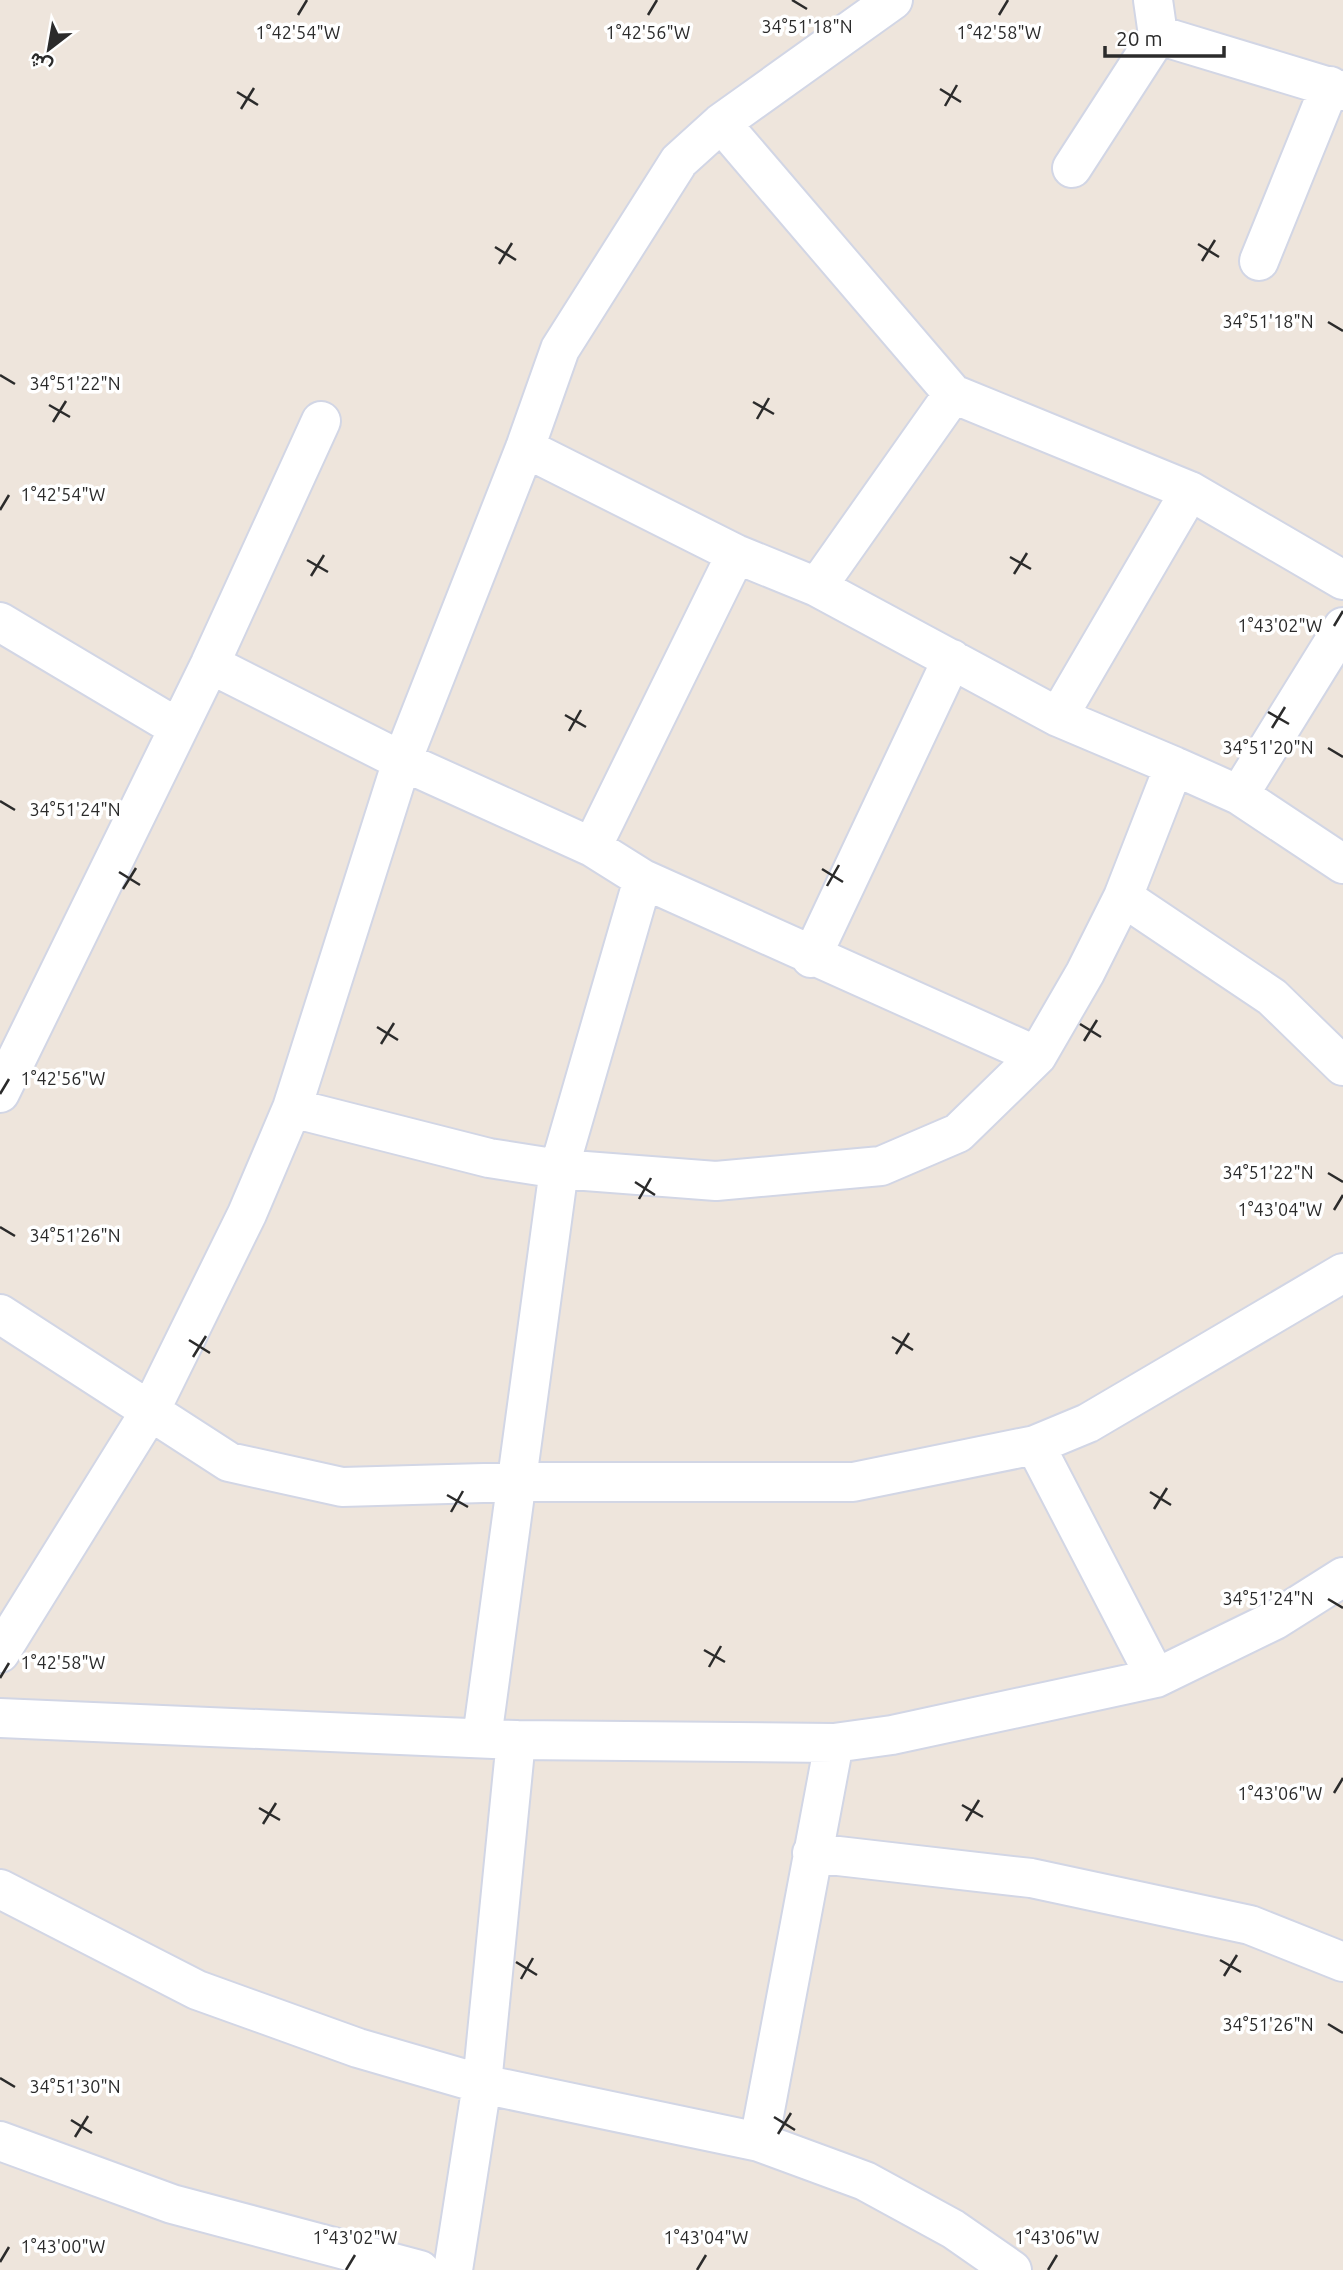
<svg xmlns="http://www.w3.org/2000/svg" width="1343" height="2270" viewBox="0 0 1343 2270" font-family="Ubuntu,Vazirmatn,sans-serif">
<rect width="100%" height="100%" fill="#eee5dc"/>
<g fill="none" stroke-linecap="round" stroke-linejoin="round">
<defs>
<path id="minor" d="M 1158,35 L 1343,91
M 721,123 L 953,394 L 1190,491 L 1343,580
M 1072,168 L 1158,35 L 1153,0
M 1259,261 L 1330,86
M 817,587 L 953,394
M 0,622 L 178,728
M 210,664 L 402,761 L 592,847 L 643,879 L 1037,1056
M 1058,717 L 1190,491
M 1174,766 L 1239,795 L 1343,864
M 1239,795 L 1343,627
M 592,847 L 736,554
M 1123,897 L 1272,997 L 1343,1066
M 811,958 L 952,659
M 0,1093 L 210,664 L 321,421
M 292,1108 L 489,1158 L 559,1169 L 716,1181 L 881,1166 L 958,1133 L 1037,1056 L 1085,973 L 1123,897 L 1174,766 L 1058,717 L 817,587 L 736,554 L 525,448
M 0,1314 L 229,1462 L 342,1487 L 518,1482 L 853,1482 L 1035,1445 L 1088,1423 L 1343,1273
M 1035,1445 L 1156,1678
M 0,1653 L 149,1413 L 247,1214 L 292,1108 L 402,761 L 525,448 L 560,349 L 679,161 L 721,123 L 893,0
M 0,1718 L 516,1740 L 834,1743 L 892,1735 L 1156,1678 L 1275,1620 L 1343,1577
M 482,1738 L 559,1169 L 643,879
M 812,1853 L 1031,1878 L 1250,1925 L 1343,1962
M 0,1889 L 197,1990 L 358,2048 L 482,2084 L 759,2142 L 865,2181 L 953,2229 L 1012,2270
M 0,2141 L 172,2204 L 420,2270
M 759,2142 L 834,1743
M 453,2270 L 482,2084 L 516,1740"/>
</defs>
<use href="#minor" stroke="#d2d6e5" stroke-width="42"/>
<use href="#minor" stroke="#fff" stroke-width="38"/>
</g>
<path fill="none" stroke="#2b2b2b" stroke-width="2.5" d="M 792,0 L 807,9M 298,15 L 307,0M 648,15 L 657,0M 999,15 L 1008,0M 940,89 L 961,102M 237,92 L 258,105M 945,106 L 957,85M 241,109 L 254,88M 1198,244 L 1219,257M 495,247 L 516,260M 1202,261 L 1215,240M 499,264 L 512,243M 1328,322 L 1343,331M 0,375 L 15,384M 753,402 L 774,414M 49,405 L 70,417M 757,419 L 769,398M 53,422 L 66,401M 0,510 L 9,495M 1010,557 L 1031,569M 307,560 L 328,572M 1014,574 L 1027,553M 311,576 L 324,555M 1334,626 L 1343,611M 1268,712 L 1289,724M 565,715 L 586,727M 1272,728 L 1285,707M 569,731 L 581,710M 1328,748 L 1343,757M 0,801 L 15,810M 822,869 L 843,882M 119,872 L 140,885M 827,886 L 839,865M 123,889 L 136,868M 1080,1024 L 1101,1037M 377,1027 L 398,1040M 1084,1041 L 1097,1020M 381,1044 L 394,1023M 0,1094 L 9,1079M 1328,1173 L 1343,1182M 635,1182 L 655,1195M 639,1199 L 651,1178M 1334,1210 L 1343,1195M 0,1227 L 15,1236M 892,1337 L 913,1350M 189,1340 L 210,1353M 896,1354 L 909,1333M 193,1357 L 206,1336M 1150,1492 L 1171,1505M 447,1495 L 468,1507M 1154,1509 L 1167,1488M 451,1512 L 463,1491M 1328,1599 L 1343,1608M 704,1650 L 725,1662M 709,1667 L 721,1646M 0,1678 L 9,1663M 1334,1793 L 1343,1778M 962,1805 L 983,1817M 259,1808 L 280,1820M 966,1821 L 979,1800M 263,1824 L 276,1803M 1220,1960 L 1241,1972M 516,1962 L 537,1975M 1224,1976 L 1237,1955M 521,1979 L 533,1958M 1328,2024 L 1343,2033M 0,2078 L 15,2087M 774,2117 L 795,2130M 71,2120 L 92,2133M 778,2134 L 791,2113M 75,2137 L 88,2116M 0,2262 L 9,2247M 346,2270 L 355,2255M 697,2270 L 706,2255M 1048,2270 L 1057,2255"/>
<g font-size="18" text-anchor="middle" fill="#2b2b2b" stroke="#fff" stroke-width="7" stroke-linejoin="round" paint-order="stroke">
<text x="807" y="33">34°51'18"N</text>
<text x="999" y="39">1°42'58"W</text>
<text x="298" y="39">1°42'54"W</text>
<text x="648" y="39">1°42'56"W</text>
<text x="1268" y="328">34°51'18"N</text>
<text x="75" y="390">34°51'22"N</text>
<text x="63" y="501">1°42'54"W</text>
<text x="1280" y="632">1°43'02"W</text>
<text x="1268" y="754">34°51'20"N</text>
<text x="75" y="816">34°51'24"N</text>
<text x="63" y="1085">1°42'56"W</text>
<text x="1268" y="1179">34°51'22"N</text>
<text x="1280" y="1216">1°43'04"W</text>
<text x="75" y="1242">34°51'26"N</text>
<text x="1268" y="1605">34°51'24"N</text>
<text x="63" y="1669">1°42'58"W</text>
<text x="1280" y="1800">1°43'06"W</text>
<text x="1268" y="2031">34°51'26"N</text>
<text x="75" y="2093">34°51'30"N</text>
<text x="355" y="2244">1°43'02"W</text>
<text x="706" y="2244">1°43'04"W</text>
<text x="1057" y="2244">1°43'06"W</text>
<text x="63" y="2253">1°43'00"W</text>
</g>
<g transform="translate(49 49) rotate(211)" stroke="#ffffff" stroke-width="5" paint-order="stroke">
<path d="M0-5L12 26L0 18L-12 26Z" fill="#2b2b2b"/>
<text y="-10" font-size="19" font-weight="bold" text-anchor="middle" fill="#2b2b2b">ش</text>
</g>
<path d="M1105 46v10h119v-10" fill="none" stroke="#2b2b2b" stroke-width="3.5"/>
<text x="1116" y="46" font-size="21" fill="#2b2b2b" stroke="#ffffff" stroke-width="5" paint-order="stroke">20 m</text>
</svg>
